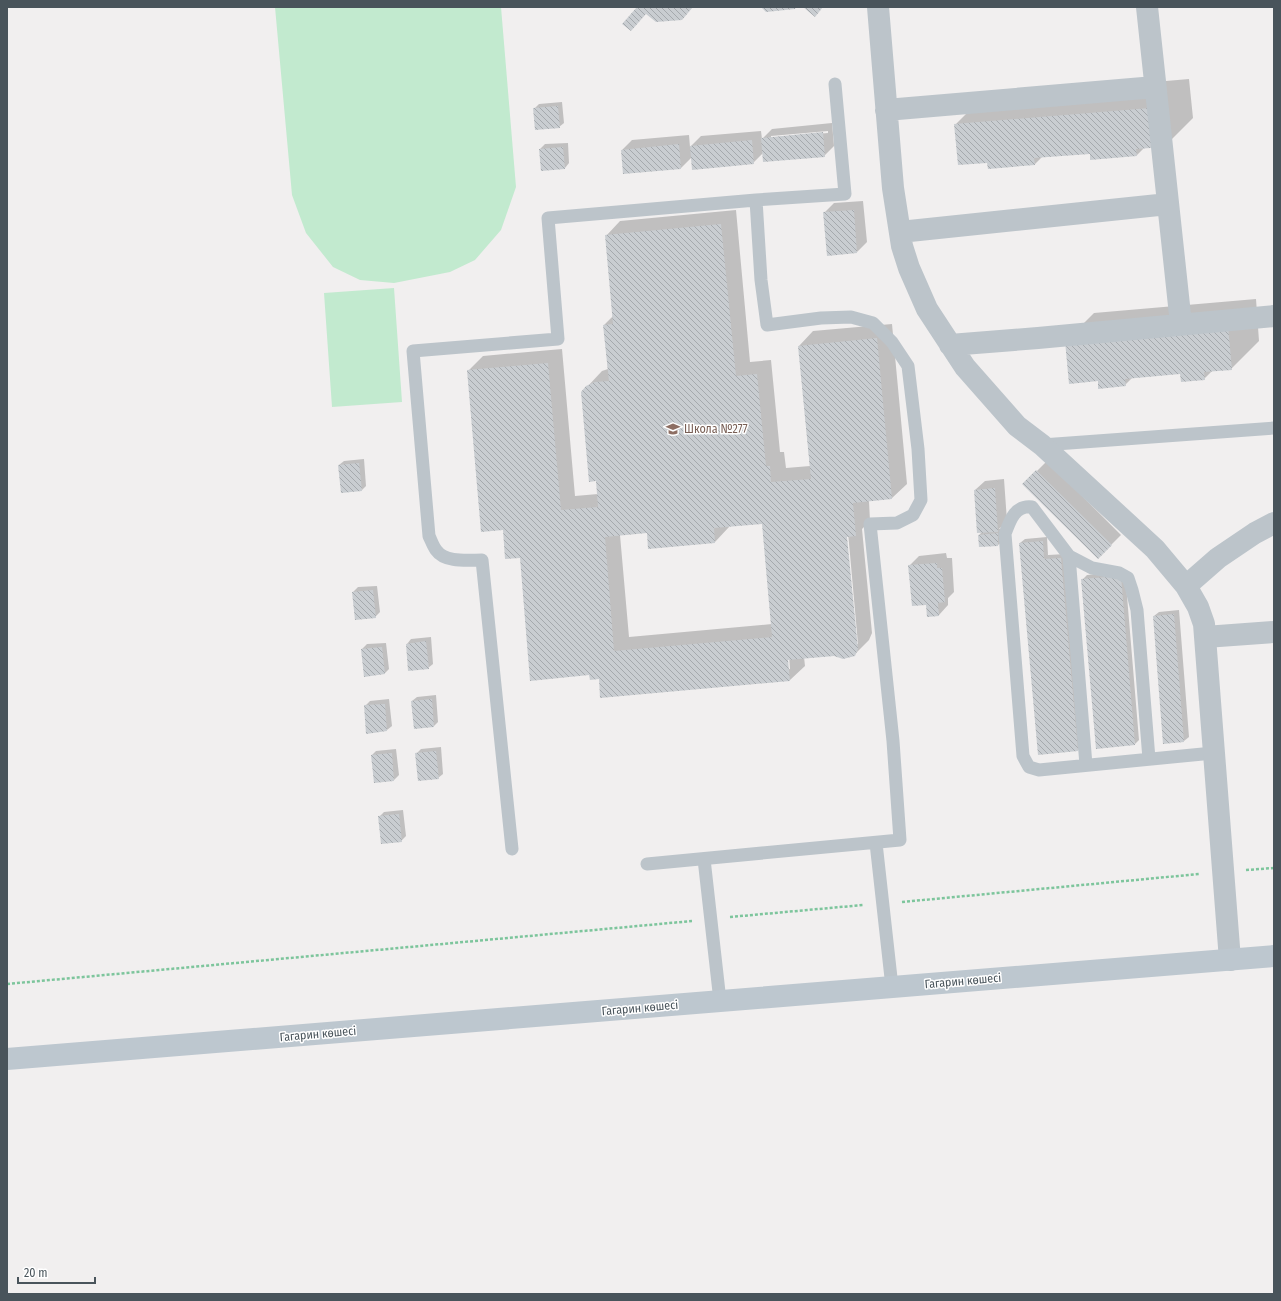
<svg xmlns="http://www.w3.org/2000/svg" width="1281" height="1301" viewBox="0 0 1281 1301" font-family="'Fira Sans Condensed',sans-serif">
<defs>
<pattern id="building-back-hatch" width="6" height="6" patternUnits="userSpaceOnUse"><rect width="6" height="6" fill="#c9cdd1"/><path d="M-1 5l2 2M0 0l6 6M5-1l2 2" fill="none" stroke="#a5a9ad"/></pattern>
</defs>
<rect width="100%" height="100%" fill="#f1efef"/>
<path fill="#c2eacf" d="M 275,7 L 501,7 L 516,187 L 501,230 L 475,260 L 450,272 L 394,283 L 360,280 L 333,267 L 306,233 L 292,195 Z
M 394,288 L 402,402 L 332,407 L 324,293 Z"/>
<path fill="#0003" fill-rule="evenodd" d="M 1189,79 L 1193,118 L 1165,146 L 1144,148 L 1137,155 L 1091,152 L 1042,157 L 1035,164 L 988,161 L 955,125 L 983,97 Z
M 562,102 L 564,123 L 559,127 L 535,108 L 539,104 Z
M 832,123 L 834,146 L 824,156 L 763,153 L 753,163 L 692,157 L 681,168 L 624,173 L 622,150 L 632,140 L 689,135 L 690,147 L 701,136 L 761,131 L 762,139 L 772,129 ZM 828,131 L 828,133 L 771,138 L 771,136 Z
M 568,143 L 569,163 L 565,168 L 540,149 L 545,144 Z
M 863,201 L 867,242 L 857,252 L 824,213 L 834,203 Z
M 736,210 L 750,362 L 771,360 L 780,452 L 784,452 L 786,468 L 810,466 L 799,346 L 813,331 L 892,324 L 907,484 L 892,498 L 869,501 L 870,521 L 862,529 L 872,633 L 869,640 L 854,655 L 834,655 L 804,657 L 805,666 L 790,680 L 599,678 L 590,674 L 504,529 L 468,371 L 483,356 L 562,349 L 575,496 L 598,494 L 587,387 L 602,371 L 608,369 L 604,325 L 613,316 L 606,236 L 620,221 ZM 763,523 L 772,624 L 629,637 L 620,535 L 648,532 L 715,542 L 729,527 L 729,526 ZM 846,532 L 848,532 L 858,644 L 856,644 ZM 787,655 L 789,655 L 790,669 L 788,669 Z
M 1256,299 L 1259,341 L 1231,369 L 1213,370 L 1204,379 L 1181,373 L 1133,377 L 1125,385 L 1099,380 L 1066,341 L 1094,313 Z
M 364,459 L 366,486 L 362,490 L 339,465 L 344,461 Z
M 1047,461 L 1121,535 L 1098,558 L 1024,484 Z
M 1004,479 L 1007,521 L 999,529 L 1002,529 L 1003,541 L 998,545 L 980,546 L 979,535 L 982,532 L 975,490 L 985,481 Z
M 1047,537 L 1048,555 L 1066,554 L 1083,746 L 1078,750 L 1039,754 L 1020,543 L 1025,539 Z
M 946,553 L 947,558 L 952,558 L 954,592 L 948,598 L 948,605 L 939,615 L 927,604 L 909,566 L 919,556 Z
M 1125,572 L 1139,740 L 1135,744 L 1082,580 L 1087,575 Z
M 377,586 L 380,612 L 375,617 L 353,592 L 358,587 Z
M 1179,610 L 1189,737 L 1184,741 L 1164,743 L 1154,616 L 1159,612 Z
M 431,637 L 433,664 L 428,668 L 409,670 L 407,644 L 411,639 Z
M 386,643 L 389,669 L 384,674 L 362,649 L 367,644 Z
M 436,695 L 438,722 L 434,726 L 412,701 L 417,697 Z
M 389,699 L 392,726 L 387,730 L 365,706 L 370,701 Z
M 441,747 L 443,774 L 438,778 L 416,754 L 421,749 Z
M 396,749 L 399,775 L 394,780 L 372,755 L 376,751 Z
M 403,810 L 406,836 L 401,841 L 379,817 L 384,812 Z"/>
<path fill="url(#building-back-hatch)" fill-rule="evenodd" d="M 637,7 L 693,7 L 682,20 L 656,22 L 646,14 L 631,31 L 622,24 Z
M 761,7 L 796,7 L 795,9 L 766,12 Z
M 803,7 L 823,7 L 815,17 Z
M 558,106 L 560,128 L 535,130 L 533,108 Z
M 1162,107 L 1165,147 L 1136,149 L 1137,156 L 1090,160 L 1090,154 L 1034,158 L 1035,165 L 988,169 L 987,163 L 958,165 L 954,124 Z
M 823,132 L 825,157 L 763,162 L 761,138 Z
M 752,140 L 754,164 L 692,170 L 690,146 Z
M 679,144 L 681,169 L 623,174 L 621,150 Z
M 563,147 L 565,169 L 541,171 L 539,149 Z
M 854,210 L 857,253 L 827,256 L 823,212 Z
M 721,224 L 736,376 L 757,374 L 766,466 L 770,466 L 771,482 L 811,479 L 798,346 L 877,338 L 892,499 L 853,503 L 856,536 L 847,537 L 858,649 L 855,656 L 843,659 L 834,656 L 788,660 L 790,681 L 600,698 L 599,679 L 590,680 L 589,675 L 530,681 L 520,558 L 505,559 L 503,530 L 481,532 L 467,370 L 548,363 L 561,510 L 598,507 L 596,481 L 589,482 L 581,392 L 586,386 L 595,382 L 609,381 L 603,325 L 613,324 L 605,235 ZM 762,524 L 772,637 L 614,651 L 605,537 L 647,533 L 648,549 L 715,543 L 714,528 Z
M 1228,326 L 1232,370 L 1204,372 L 1205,380 L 1181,382 L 1180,374 L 1125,379 L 1126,386 L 1098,389 L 1098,381 L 1069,384 L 1065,341 Z
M 359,463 L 362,491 L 341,493 L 338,465 Z
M 1036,470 L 1112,545 L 1098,559 L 1022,484 Z
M 995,488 L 998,532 L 977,533 L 974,490 Z
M 998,533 L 998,546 L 979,547 L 978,535 Z
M 1043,541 L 1044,559 L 1061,558 L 1078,751 L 1038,755 L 1019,543 Z
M 937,563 L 937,568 L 942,568 L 945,602 L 938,603 L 939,616 L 927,617 L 926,605 L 912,606 L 908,565 Z
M 1121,576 L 1135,745 L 1096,749 L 1081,579 Z
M 373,590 L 376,618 L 355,620 L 352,592 Z
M 1174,614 L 1184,742 L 1163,744 L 1153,616 Z
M 426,641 L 429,669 L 408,671 L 406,644 Z
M 382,647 L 385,674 L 364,677 L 361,649 Z
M 432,699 L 434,727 L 414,729 L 411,701 Z
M 385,704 L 387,731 L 366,734 L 364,705 Z
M 436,751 L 439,779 L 418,781 L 415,753 Z
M 392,753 L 394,781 L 374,783 L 371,755 Z
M 399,814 L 402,842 L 381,844 L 378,816 Z"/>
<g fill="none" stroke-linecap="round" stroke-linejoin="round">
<path stroke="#7dc59c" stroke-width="2.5" stroke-dasharray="3 2" stroke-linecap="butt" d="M 1246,870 L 1274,868
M 902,902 L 1199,874
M 730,917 L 863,905
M 7,984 L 692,921"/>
<path stroke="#bcc4ca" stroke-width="13" d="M 756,200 L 845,194 L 835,84
M 1042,445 L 1274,428
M 1069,556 L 1086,765
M 1149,759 L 1137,610 L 1132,590 L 1128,578 L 1119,573 L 1092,568 L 1069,556 L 1032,507 C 1015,505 1010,520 1005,534 L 1023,756 L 1029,767 L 1039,770 L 1213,753
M 876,843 L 892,987
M 512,849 L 482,560 C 468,560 445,563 436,550 C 433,546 431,540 429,536 L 413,351 L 558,339 L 548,218 L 756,200 L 761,280 L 767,325 L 821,318 L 851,317 L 873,323 L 892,342 L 908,366 L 918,449 L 921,500 L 913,515 L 897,523 L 870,524 L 893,741 L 900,840 L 647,864
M 704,859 L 720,1001"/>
<path stroke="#bcc4ca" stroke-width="22" d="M 878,7 L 893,188 L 902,246 L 909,268 L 927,309 L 965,367 L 1017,426 L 1042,445 L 1155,549 L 1186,586 L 1198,607 L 1204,624 L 1230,960
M 1147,7 L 1181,324
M 886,110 L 1155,87
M 900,232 L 1168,204
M 950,345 L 1038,338 L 1274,316
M 1186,586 L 1218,558 L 1255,533 L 1274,523
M 1205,637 L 1274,632"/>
<path stroke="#bdc7cf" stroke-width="22" d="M 7,1059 L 1274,956"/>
</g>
<defs>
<symbol id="school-bare" viewBox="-9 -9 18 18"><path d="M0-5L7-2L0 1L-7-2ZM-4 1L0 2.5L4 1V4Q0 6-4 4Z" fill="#8d6e63" stroke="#fff" stroke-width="2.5" paint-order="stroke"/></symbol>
</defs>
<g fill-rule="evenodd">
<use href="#school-bare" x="663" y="419" width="20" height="20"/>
</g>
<g text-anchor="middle" stroke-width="3" stroke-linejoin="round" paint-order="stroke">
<g font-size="12" fill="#785e54" stroke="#fff" text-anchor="start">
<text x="684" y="433">Школа №277</text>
</g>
<g font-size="12" fill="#49545b" stroke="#fff">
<text transform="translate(963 981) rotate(-5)" y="4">Гагарин көшесі</text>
<text transform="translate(640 1008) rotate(-5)" y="4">Гагарин көшесі</text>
<text transform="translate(318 1034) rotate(-5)" y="4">Гагарин көшесі</text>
</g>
</g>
<rect width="1281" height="1301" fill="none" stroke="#49545b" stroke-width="16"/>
<path d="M18 1277v6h77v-6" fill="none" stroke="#49545b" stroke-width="2"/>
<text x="24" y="1277" font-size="12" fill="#49545b" stroke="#ffffff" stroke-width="3" paint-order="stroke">20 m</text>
</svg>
